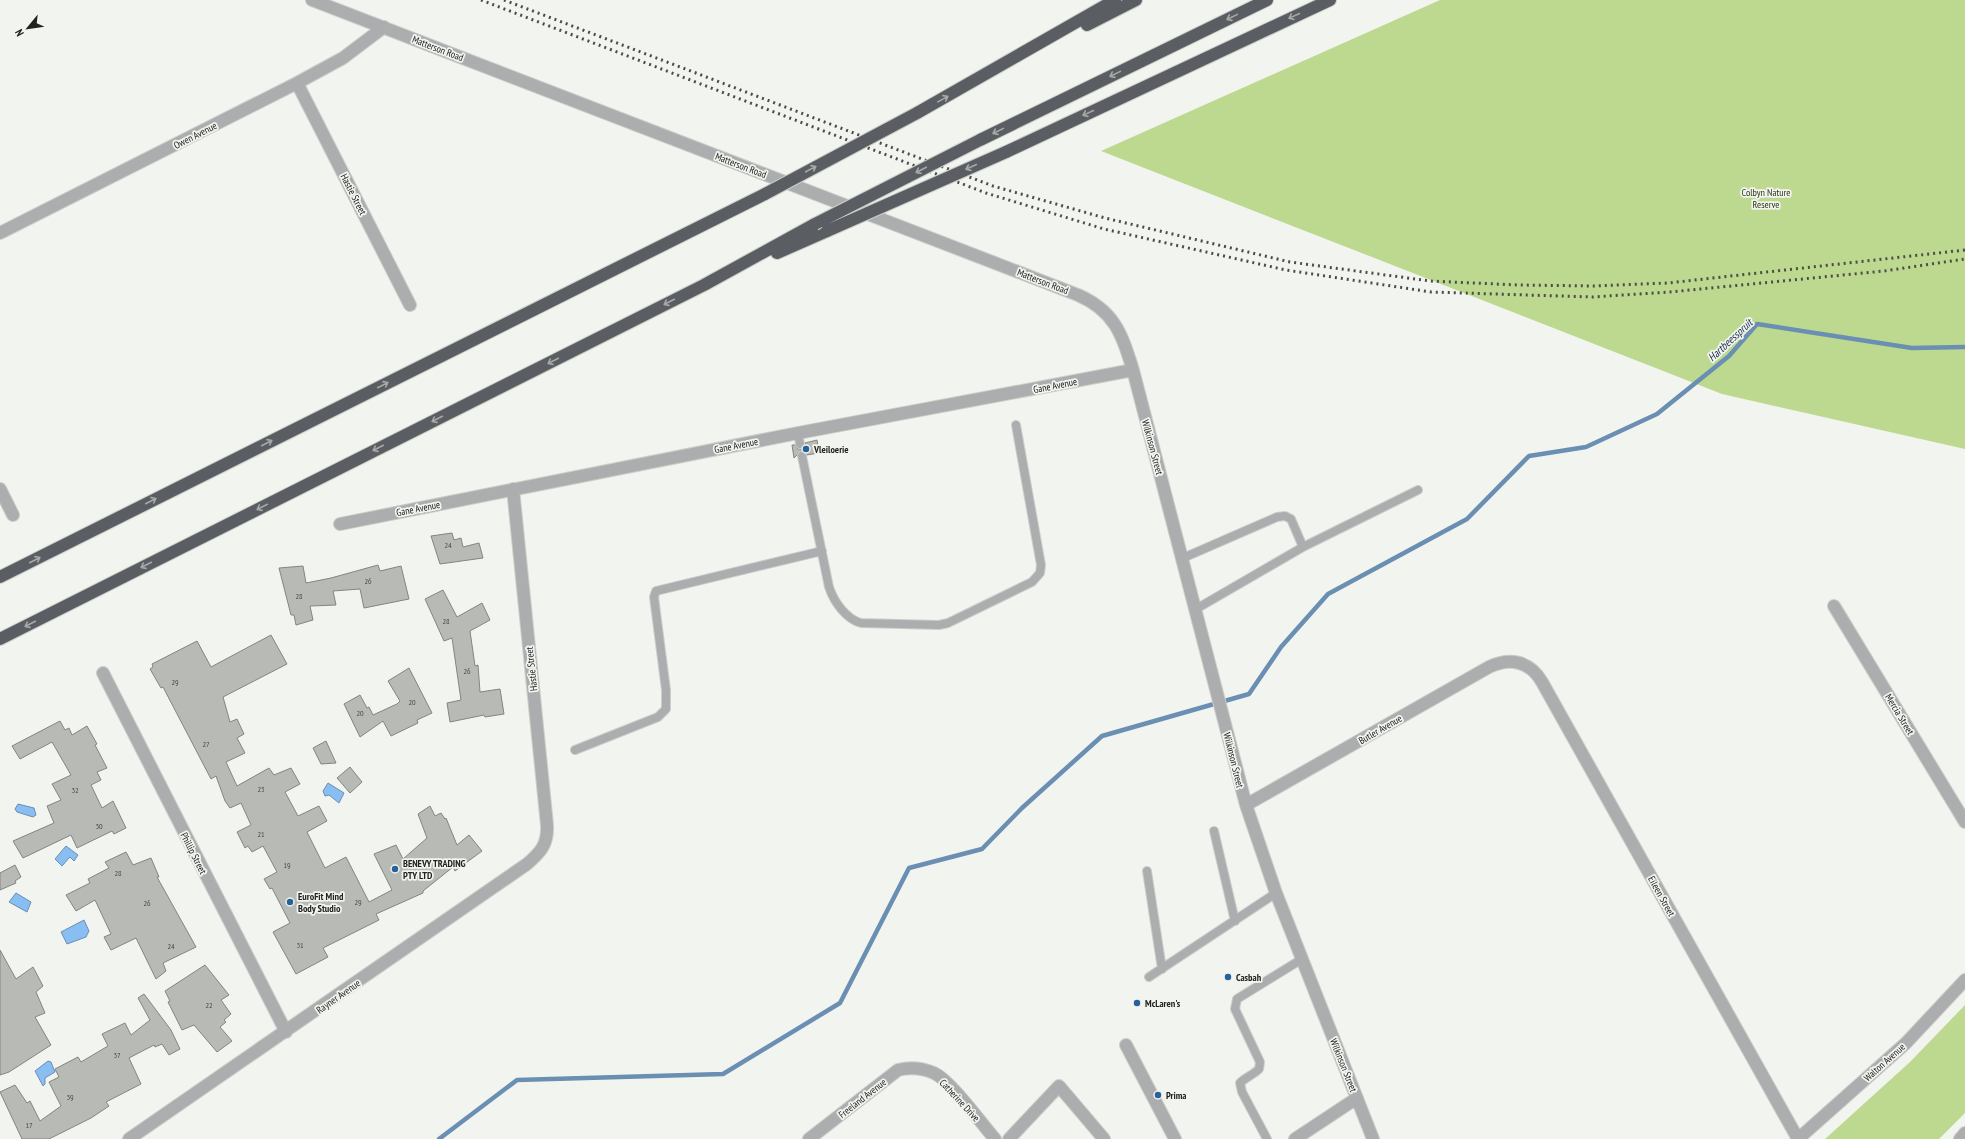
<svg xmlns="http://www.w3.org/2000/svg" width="1965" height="1139" viewBox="0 0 1965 1139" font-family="'PT Sans Narrow',sans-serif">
<rect width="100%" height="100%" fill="#f2f4ef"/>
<path fill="#bdd990" d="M 1440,0 L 1965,0 L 1965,449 L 1722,394 L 1101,151 Z
M 1965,1005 L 1965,1113 L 1939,1139 L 1825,1139 L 1910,1062 Z"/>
<path fill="#89bef2" stroke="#6a8fb3" d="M 328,783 L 344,793 L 339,803 L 329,795 L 325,796 L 323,791 Z
M 18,804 L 34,808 L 36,815 L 33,817 L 17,812 L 15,809 Z
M 66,846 L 78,855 L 74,861 L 70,857 L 62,866 L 55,859 Z
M 16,893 L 31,902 L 27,912 L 9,902 Z
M 84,920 L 89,931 L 86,937 L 67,944 L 61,932 Z
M 48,1061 L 51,1062 L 55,1072 L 45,1078 L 45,1084 L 43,1086 L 35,1071 Z"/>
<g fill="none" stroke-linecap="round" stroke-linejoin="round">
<path stroke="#6a8fb3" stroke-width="4.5" d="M 439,1139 L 517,1080 L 723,1074 L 840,1003 L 909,868 L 982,849 L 1022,808 L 1102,736 L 1249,694 L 1281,647 L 1328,594 L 1467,519 L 1529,456 L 1586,447 L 1657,414 L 1729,356 L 1757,324 L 1912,348 L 1965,347"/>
</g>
<path fill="#b8bab5" stroke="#838580" d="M 817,440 L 819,453 L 807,455 L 806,452 L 801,451 L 794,458 L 792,445 L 795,445 L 798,449 L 801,449 L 805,446 L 805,443 Z
M 452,533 L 454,540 L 461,538 L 463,547 L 479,543 L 483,558 L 440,564 L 431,536 Z
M 378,565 L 380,571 L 401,566 L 409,599 L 364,608 L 360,589 L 333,591 L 336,605 L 310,606 L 313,620 L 296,625 L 294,615 L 291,615 L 279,568 L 303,566 L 306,583 L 331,578 Z
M 443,590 L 457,617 L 482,603 L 490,620 L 470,631 L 475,666 L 478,665 L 480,692 L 500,689 L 504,714 L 485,717 L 484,715 L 450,722 L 447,703 L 461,700 L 452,638 L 444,641 L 425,599 Z
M 271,635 L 287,664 L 223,697 L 230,722 L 237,719 L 244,734 L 237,738 L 245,753 L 226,762 L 237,786 L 269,768 L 274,775 L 291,768 L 300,784 L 285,792 L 298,816 L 319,806 L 327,821 L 307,832 L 325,868 L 346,857 L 369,902 L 392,890 L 374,854 L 396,845 L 403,859 L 427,838 L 418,814 L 430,806 L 435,816 L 441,813 L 445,819 L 446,818 L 457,845 L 469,835 L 482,851 L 455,871 L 453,867 L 423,891 L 423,893 L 376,914 L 379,920 L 323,948 L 328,957 L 296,974 L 273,932 L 290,923 L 272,888 L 270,889 L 264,879 L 277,872 L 263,846 L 252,852 L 248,846 L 245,848 L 237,832 L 251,825 L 241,803 L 230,808 L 225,801 L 216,776 L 211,779 L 163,687 L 161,688 L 150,669 L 153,667 L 152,664 L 197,641 L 211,667 Z
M 409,668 L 432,713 L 417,720 L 418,723 L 391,736 L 383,721 L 360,737 L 344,704 L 360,695 L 367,708 L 369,707 L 373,715 L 397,704 L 400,701 L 388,681 Z
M 60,721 L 65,730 L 69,728 L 72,735 L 87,726 L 97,744 L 95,745 L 107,768 L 97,772 L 101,780 L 91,785 L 102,808 L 113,801 L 126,828 L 114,834 L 112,831 L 77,848 L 71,835 L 23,858 L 13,841 L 54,823 L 47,806 L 61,800 L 52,784 L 71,775 L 52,742 L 20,759 L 12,746 Z
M 326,741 L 336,763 L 321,764 L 313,748 Z
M 350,767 L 362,782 L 350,793 L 337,778 Z
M 126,852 L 133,865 L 151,858 L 159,877 L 157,877 L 196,947 L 163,963 L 166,971 L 156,979 L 136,938 L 111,950 L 104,937 L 111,934 L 95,900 L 76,911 L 66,895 L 90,883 L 88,879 L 109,868 L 105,862 Z
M 15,865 L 21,877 L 15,881 L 16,883 L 0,890 L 0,873 Z
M 0,950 L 16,979 L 33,967 L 43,986 L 36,992 L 45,1013 L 35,1017 L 51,1045 L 9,1072 L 0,1075 Z
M 205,965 L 229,995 L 221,1000 L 231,1014 L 224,1020 L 226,1022 L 220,1027 L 232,1041 L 217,1052 L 194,1025 L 182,1030 L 168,1002 L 170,1001 L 165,991 Z
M 144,994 L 171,1030 L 180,1049 L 169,1055 L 162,1044 L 155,1047 L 154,1045 L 129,1058 L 141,1084 L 106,1102 L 109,1106 L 91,1118 L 49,1139 L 22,1139 L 0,1092 L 15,1085 L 27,1103 L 30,1101 L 40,1121 L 61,1106 L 49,1082 L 59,1077 L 55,1069 L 78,1057 L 81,1062 L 108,1046 L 102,1034 L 125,1023 L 131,1035 L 150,1020 L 138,998 Z"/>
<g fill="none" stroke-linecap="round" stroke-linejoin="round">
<defs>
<path id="service" d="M 798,433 L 800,444
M 802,456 L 829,587 C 834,602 846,619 861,623 L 939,625 L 948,623 L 1032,582 L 1040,573 L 1041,565 L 1016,425
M 1183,558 L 1277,517 L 1285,516 L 1291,519 L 1303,547
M 1196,609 L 1303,547 L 1418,490
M 575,750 L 658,717 L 666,709 L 666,690 L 654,597 L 656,591 L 822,551
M 1214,831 L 1235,921
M 1147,871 L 1162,969
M 1149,977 L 1276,893
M 1267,1139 L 1242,1092 L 1240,1083 C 1246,1077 1253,1075 1259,1069 L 1260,1062 L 1235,1009 L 1237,999 L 1302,959"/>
<path id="minor" d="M 312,0 L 1078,295 C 1115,311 1122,335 1133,370 L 1246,805 L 1276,893 L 1373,1139
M 297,83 L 410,305
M 0,233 L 297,83 L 343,58 L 384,27
M 0,489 L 13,515
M 340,524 L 798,433 L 1133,370
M 1834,606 L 1965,822
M 103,673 L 286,1032
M 1246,805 L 1489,667 C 1510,657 1530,661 1542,682 L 1798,1139
M 1126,1045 L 1175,1139
M 129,1139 L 527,864 C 541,852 548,844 547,825 L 513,489
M 809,1139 L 898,1070 C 910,1067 922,1068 934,1073 C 951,1081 981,1123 995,1139
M 1009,1139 L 1059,1086 L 1104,1139
M 1295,1139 L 1357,1098
M 1798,1139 L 1906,1043 L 1965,980"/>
<path id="tertiary" d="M 1960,1139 L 1965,1133"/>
<path id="motorway" d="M 1087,25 L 1136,0
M 917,113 L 1115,0
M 980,140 L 1267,0
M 1006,152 L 1330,0
M 777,253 L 827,231
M 0,577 L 765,194
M 0,639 L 704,285 L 815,224"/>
</defs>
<use href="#service" stroke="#cdceca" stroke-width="10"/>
<use href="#minor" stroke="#cdceca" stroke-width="14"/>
<use href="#tertiary" stroke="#cdceca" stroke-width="14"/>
<use href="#motorway" stroke="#cdceca" stroke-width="14"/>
<use href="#service" stroke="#abadaf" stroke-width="8"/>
<use href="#minor" stroke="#abadaf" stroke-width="12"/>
<use href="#tertiary" stroke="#abadaf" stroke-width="12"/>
<use href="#motorway" stroke="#5a5e62" stroke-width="12"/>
<path stroke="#4c4c49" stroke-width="3" stroke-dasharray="2 4" stroke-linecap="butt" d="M 481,0 L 986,193 L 1104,229 L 1286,270 L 1431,292 L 1592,297 L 1670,292 L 1884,271 L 1965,259
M 504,0 L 993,186 L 1105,218 L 1290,262 L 1430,281 L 1518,285 L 1594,286 L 1668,283 L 1965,250"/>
<defs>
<path id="motorway-bridge" d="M 765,194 L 917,113
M 815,224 L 980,140
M 827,231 L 1006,152"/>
</defs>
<use href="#motorway-bridge" stroke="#cdceca" stroke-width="14" stroke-linecap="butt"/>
<use href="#motorway-bridge" stroke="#5a5e62" stroke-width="12"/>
</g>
<defs><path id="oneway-shaft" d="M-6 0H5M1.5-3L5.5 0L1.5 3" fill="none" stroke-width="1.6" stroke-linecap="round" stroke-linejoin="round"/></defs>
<g stroke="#a6a9a8">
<use href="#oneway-shaft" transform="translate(1294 16) rotate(155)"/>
<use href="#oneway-shaft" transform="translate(1232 17) rotate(154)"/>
<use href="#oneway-shaft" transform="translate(1115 74) rotate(154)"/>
<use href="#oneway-shaft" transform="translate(943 99) rotate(-29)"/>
<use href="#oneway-shaft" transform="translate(1088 113) rotate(155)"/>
<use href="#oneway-shaft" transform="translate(998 131) rotate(154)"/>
<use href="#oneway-shaft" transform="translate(971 167) rotate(156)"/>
<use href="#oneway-shaft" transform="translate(811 169) rotate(-28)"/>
<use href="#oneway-shaft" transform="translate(921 170) rotate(153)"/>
<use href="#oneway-shaft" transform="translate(669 302) rotate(153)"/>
<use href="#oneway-shaft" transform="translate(553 361) rotate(153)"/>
<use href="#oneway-shaft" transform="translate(383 385) rotate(-27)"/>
<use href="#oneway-shaft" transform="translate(437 419) rotate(153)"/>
<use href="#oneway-shaft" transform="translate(267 443) rotate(-27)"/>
<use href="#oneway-shaft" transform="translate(378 448) rotate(153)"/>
<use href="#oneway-shaft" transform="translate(151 501) rotate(-27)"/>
<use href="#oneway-shaft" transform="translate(262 507) rotate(153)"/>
<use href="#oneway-shaft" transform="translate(35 560) rotate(-27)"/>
<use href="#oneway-shaft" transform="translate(146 565) rotate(153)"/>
<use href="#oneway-shaft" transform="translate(30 624) rotate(153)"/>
</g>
<g fill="#256299" stroke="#f2f4ef" stroke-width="1.5">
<circle cx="806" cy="449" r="4"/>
<circle cx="395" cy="869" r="4"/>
<circle cx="290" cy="902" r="4"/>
<circle cx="1228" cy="977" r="4"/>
<circle cx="1137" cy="1003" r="4"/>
<circle cx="1158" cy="1095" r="4"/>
</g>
<g text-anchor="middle" stroke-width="3.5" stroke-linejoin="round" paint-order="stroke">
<g font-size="8" fill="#484845">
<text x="448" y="548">24</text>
<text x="368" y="584">26</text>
<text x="299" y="599">28</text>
<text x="446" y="624">28</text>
<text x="467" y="674">26</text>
<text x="175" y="685">29</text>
<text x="412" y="705">20</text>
<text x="360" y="716">20</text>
<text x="206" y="747">27</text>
<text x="261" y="792">23</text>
<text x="75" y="793">32</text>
<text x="99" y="829">30</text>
<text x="261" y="837">21</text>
<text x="287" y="868">19</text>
<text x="118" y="876">28</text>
<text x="358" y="905">29</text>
<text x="147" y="906">26</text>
<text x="300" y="948">31</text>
<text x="171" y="949">24</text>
<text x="209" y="1008">22</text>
<text x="117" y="1058">37</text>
<text x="70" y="1100">39</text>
<text x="29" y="1128">17</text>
</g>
<g font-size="10" fill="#222220" stroke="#f2f4ef">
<text transform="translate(438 48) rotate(21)" y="4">Matterson Road</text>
<text transform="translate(195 135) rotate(-27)" y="4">Owen Avenue</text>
<text transform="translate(741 165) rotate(21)" y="4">Matterson Road</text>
<text transform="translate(354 194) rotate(63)" y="4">Hastie Street</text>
<text transform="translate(1043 281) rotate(21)" y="4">Matterson Road</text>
<text transform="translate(1055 385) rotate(-11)" y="4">Gane Avenue</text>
<text transform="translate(736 445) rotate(-11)" y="4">Gane Avenue</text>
<text transform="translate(1153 447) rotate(75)" y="4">Wilkinson Street</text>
<text transform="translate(418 508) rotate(-11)" y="4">Gane Avenue</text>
<text transform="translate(531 669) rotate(-96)" y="4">Hastie Street</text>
<text transform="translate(1900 714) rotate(59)" y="4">Mercia Street</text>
<text transform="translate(1380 729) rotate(-30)" y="4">Butler Avenue</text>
<text transform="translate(1234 760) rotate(76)" y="4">Wilkinson Street</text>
<text transform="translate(194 853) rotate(63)" y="4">Phillip Street</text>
<text transform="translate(1662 896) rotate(61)" y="4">Eileen Street</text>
<text transform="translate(338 996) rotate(-35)" y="4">Rayner Avenue</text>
<text transform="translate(1884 1062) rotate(-42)" y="4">Walton Avenue</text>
<text transform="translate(1344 1065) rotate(68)" y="4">Wilkinson Street</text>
<text transform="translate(862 1098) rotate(-38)" y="4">Freeland Avenue</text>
<text transform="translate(960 1100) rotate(47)" y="4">Catherine Drive</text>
</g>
<g font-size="10" fill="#2a3612" stroke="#f2f4ef">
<text x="1766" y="196">Colbyn Nature<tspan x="1766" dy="12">Reserve</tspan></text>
</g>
<g font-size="10" font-weight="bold" fill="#222220" stroke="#f2f4ef" text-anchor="start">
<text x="814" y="453">Vleiloerie</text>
<text x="403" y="867">BENEVY TRADING<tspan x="403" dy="12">PTY LTD</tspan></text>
<text x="298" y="900">EuroFit Mind<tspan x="298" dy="12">Body Studio</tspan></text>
<text x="1236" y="981">Casbah</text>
<text x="1145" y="1007">McLaren's</text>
<text x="1166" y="1099">Prima</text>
</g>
<g font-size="11" font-style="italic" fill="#122e48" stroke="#f2f4ef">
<text transform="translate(1730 340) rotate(-43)" y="4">Hartbeesspruit</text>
</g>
</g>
<g transform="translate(28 28) rotate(241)" stroke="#f2f4ef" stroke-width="3" paint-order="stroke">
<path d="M0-3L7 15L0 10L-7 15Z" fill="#222220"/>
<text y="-6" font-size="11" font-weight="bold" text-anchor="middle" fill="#222220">N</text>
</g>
</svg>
